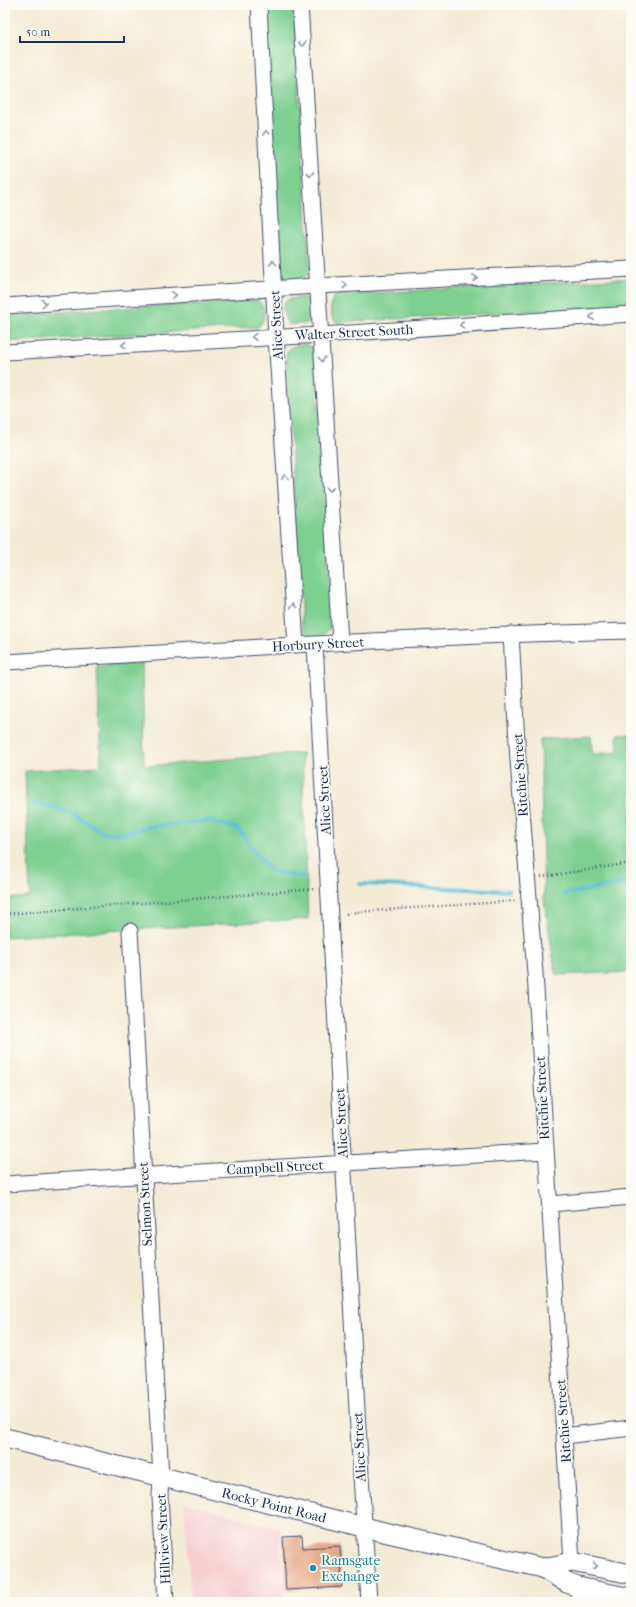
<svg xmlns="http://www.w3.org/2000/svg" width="636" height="1607" viewBox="0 0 636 1607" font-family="'IM FELL French Canon',serif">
<rect width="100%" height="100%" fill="#fdfcf7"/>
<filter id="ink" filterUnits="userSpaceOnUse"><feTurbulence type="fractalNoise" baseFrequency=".025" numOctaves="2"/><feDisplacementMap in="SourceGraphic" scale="8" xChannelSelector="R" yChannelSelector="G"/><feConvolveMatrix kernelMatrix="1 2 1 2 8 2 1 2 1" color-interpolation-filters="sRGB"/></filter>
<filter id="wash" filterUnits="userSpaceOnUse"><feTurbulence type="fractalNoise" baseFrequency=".012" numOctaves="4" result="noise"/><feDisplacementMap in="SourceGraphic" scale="16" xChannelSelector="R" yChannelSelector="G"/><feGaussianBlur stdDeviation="0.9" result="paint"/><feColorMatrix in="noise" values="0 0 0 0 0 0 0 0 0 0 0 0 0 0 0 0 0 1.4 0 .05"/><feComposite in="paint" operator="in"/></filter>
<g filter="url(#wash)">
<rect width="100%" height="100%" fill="#f4ebd5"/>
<path fill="#f7cfd2" d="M 184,1502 L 280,1529 L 285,1602 L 191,1602 Z"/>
<path fill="#7ed091" stroke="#4c8078" d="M 264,5 L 294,5 L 310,273 C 305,279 292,283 285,278 C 281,276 281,272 280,269 Z
M 631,278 L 631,305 L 343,322 L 336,322 C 329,316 329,302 335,296 L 339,295 Z
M 303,298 L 307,299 L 312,303 L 313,317 L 311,321 L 305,324 L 289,324 C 283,319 279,302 290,299 C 294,298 299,298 303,298 Z
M 255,300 C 266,302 267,321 258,327 L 5,342 L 5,315 Z
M 305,344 L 314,348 L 315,352 L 332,622 C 329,638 309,642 302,627 L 286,358 C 287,346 295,345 305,344 Z
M 142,662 L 144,766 L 302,753 L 308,919 L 5,937 L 5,899 L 30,897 L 25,771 L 101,766 L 97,666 Z
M 617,735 L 631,735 L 631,972 L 556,975 L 544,899 L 540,739 L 591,736 L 592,754 L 618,752 Z"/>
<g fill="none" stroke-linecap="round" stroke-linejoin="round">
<path stroke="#5bbfd9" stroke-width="4" d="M 33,803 L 70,812 L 104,833 L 124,833 L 147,827 L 209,821 L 237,828 L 271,872 L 304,877
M 360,884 L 509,891
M 564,894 L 631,882"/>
</g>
<g id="blocks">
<path fill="#e29a73" d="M 302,1536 L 303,1548 L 340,1546 L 342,1587 L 286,1590 L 283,1537 Z"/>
</g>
</g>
<g filter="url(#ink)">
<use href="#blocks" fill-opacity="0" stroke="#3c4b70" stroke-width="1"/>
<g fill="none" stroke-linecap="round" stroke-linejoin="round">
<defs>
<path id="minor" d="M 259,5 L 276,336 L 296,645
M 300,5 L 340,642
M 5,306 L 317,286 L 631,269
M 5,352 L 321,335 L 631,314
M 511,634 L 518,761 L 535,973 L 572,1562
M 315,644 L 358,1428 L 369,1602
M 5,662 C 214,650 422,636 631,631
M 130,931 L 161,1477 L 160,1496 L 166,1602
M 5,1184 L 545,1151
M 550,1204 L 631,1197
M 564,1436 L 631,1428
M 578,1587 L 579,1602"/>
<path id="major" d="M 5,1438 L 388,1533 L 543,1568 L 567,1583 L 578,1587 L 631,1598
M 543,1568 L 572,1562 L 631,1574"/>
</defs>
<use href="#minor" stroke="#3c4b70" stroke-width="17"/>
<use href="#major" stroke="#3c4b70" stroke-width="21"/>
<path stroke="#3c4b70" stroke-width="2.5" stroke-dasharray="1 3" stroke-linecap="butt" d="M 541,877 L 631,863
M 5,914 L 315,889
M 346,914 L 356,912 L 515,901"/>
<use href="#minor" stroke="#fff" stroke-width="15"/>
<use href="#major" stroke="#fff" stroke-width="19"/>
</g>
<defs><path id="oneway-chevron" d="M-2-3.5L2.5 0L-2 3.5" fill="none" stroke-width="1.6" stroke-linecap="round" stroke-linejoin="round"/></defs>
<g stroke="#8d97ae">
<use href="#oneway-chevron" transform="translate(302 44) rotate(86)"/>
<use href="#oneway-chevron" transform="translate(266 133) rotate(-93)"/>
<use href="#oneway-chevron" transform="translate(310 174) rotate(86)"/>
<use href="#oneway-chevron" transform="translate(273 263) rotate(-93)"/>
<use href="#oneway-chevron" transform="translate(475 278) rotate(-3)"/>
<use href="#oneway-chevron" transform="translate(345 285) rotate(-3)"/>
<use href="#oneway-chevron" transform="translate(174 295) rotate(-4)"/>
<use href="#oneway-chevron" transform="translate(44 303) rotate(-4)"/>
<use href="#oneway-chevron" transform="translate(592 317) rotate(176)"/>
<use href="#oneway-chevron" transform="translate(462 325) rotate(176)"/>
<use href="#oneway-chevron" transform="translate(254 337) rotate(177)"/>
<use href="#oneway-chevron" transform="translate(124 345) rotate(177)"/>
<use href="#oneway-chevron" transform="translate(322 359) rotate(86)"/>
<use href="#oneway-chevron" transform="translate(285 477) rotate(-94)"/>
<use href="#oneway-chevron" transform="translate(330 489) rotate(86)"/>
<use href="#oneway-chevron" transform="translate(293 606) rotate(-94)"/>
<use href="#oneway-chevron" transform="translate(595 1566) rotate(11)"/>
</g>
</g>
<circle fill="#0f9aa8" stroke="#fdfcf7" stroke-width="1.5" cx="313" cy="1568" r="4"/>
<g text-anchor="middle" stroke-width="3.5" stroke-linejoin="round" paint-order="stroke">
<g font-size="14" fill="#1b2f5e" stroke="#fdfcf7">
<text transform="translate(276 325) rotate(-93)" y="5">Alice Street</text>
<text transform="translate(354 332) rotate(-3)" y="5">Walter Street South</text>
<text transform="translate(318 644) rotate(-3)" y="5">Horbury Street</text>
<text transform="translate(520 775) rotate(-94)" y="5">Ritchie Street</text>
<text transform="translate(324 800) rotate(-93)" y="5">Alice Street</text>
<text transform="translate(542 1098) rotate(-93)" y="5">Ritchie Street</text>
<text transform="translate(341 1123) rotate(-93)" y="5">Alice Street</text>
<text transform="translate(275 1167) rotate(-3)" y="5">Campbell Street</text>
<text transform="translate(145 1204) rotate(-93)" y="5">Selmon Street</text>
<text transform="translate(563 1421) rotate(-94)" y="5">Ritchie Street</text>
<text transform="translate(359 1447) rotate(-93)" y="5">Alice Street</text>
<text transform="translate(274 1505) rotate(14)" y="5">Rocky Point Road</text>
<text transform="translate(163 1539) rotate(-93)" y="5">Hillview Street</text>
</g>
<g font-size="14" fill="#0d838f" stroke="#fdfcf7" text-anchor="start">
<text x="321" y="1565">Ramsgate<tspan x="321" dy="16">Exchange</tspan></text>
</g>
</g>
<rect width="636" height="1607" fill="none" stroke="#fdfcf7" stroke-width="20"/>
<path d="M20 36v6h104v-6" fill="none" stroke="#1b2f5e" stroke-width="2"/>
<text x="26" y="36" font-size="12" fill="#1b2f5e" stroke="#fdfcf7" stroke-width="3" paint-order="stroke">50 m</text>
</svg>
